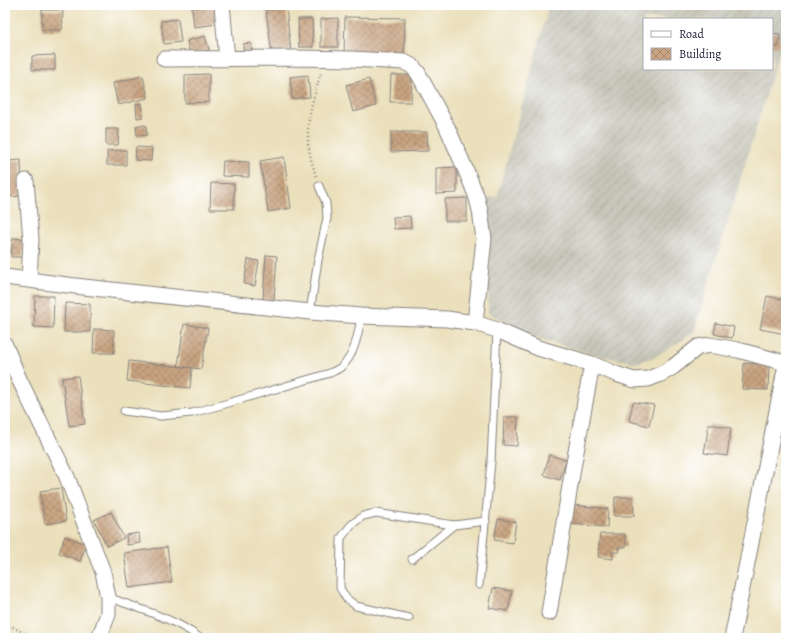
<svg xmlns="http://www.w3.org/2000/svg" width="791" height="643" viewBox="0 0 791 643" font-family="Alegreya,serif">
<defs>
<pattern id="industrial-furrows" width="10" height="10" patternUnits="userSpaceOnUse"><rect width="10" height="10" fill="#c6c5b8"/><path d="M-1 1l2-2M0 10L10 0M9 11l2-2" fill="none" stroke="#aaa99f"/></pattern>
<pattern id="building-cross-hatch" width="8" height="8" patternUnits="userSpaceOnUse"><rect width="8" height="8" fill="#c9a481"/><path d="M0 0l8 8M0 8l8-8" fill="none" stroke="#a3856b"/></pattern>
</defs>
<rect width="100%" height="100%" fill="#fff"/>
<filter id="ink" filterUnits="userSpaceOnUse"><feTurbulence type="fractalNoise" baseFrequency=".025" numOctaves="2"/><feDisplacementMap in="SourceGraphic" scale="8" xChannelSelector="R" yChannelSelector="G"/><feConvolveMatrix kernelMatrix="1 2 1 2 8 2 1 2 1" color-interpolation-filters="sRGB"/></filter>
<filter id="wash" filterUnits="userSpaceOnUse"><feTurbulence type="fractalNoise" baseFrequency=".012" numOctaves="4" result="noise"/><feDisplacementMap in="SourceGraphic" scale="16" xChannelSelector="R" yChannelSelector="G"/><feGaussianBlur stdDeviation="0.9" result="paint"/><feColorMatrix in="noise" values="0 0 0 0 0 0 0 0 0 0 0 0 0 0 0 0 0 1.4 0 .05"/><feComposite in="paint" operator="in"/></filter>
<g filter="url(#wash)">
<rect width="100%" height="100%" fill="#ebe0bc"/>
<path fill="url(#industrial-furrows)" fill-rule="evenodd" d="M 549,5 L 786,5 L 786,30 L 694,332 L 676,344 L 655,357 L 635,363 L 592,354 L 539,339 L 488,313 L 490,236 L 487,198 L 497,197 ZM 644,19 L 772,19 L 772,69 L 644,69 Z"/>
<g id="blocks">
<path fill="url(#building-cross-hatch)" d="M 217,5 L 218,24 L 194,27 L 192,8 Z
M 286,8 L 291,52 L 272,55 L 266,10 Z
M 42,10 L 63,10 L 62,30 L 42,30 Z
M 345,17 L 405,18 L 404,55 L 344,54 Z
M 338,18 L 338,47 L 321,47 L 321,19 Z
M 178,19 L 181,42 L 164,44 L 161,21 Z
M 298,19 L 312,19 L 313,47 L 299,47 Z
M 5,20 L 8,20 L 7,88 L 5,88 Z
M 772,33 L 780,34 L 778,47 L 772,46 Z
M 205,36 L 209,50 L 190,55 L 187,41 Z
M 251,43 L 252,54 L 244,55 L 243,44 Z
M 55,55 L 55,70 L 32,70 L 32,56 Z
M 209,74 L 209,102 L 185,103 L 185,75 Z
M 308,75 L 310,97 L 292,99 L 290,77 Z
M 391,75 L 412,75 L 411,102 L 390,102 Z
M 143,76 L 148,98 L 118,105 L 113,83 Z
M 369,79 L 376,106 L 353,112 L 346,85 Z
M 142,103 L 143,117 L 137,118 L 136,104 Z
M 146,125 L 147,135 L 137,136 L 136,126 Z
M 106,129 L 119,129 L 118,145 L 106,145 Z
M 391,132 L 427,132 L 428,151 L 391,152 Z
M 136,147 L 152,148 L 151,161 L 135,160 Z
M 126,150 L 126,165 L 107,165 L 107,151 Z
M 284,157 L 291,208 L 268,212 L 260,161 Z
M 21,160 L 22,196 L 9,197 L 8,161 Z
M 223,161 L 249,162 L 249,177 L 222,176 Z
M 457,167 L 457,193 L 436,194 L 436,168 Z
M 211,183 L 234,184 L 234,209 L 210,209 Z
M 467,198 L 467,221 L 445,221 L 445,199 Z
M 410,216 L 411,228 L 394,229 L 393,217 Z
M 13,238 L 24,239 L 23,257 L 11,257 Z
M 266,255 L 277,256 L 274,300 L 263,299 Z
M 248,259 L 259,261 L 255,286 L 244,284 Z
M 35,296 L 54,296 L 53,328 L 34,327 Z
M 767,296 L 786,300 L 786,334 L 760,329 Z
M 65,303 L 90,304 L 90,332 L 64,332 Z
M 716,323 L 734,327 L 732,338 L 714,334 Z
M 184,324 L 208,328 L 201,369 L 178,366 Z
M 94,329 L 114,330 L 114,353 L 93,353 Z
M 129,361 L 192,368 L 190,388 L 127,381 Z
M 744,363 L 769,365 L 768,390 L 742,389 Z
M 78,376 L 85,424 L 69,426 L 62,378 Z
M 633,402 L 654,405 L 649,426 L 629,421 Z
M 504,417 L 518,417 L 517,446 L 503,445 Z
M 709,424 L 731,428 L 727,456 L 704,453 Z
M 549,455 L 566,460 L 560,480 L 544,475 Z
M 61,488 L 66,521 L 45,524 L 40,491 Z
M 615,497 L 633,497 L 634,516 L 614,516 Z
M 574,505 L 608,509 L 607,527 L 571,524 Z
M 111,512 L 124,538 L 107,546 L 94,520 Z
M 498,519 L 516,522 L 513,543 L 494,540 Z
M 139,533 L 140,543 L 127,545 L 126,535 Z
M 600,534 L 625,534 L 626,547 L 618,547 L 619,552 L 612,552 L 613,559 L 598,557 Z
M 65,536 L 86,544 L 80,561 L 59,553 Z
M 167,547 L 172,582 L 129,588 L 124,553 Z
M 493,588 L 512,591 L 508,611 L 489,608 Z"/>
</g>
</g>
<g filter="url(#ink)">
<use href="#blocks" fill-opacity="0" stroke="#86817c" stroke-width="1"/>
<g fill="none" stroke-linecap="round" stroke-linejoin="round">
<defs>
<path id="service" d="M 310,312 L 318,260 L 327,218 L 326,203 L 319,186
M 124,411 L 161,416 L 192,413 L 225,404 L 330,373 C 334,371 340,369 343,365 C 355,355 359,331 361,316
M 412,559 L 454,525
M 479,585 L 491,462 L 497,330
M 108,597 C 139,609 174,618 200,638
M 409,618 L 356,606 L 346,598 L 340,588 L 341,538 L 351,525 L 363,516 L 376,513 L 454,525 L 486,521"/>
<path id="minor" d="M 222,5 L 227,59
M 164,59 L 295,58 L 352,59 L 404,62 L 412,66 L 418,73 L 447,127 L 467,173 L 476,195 L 480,210 L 484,239 L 475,323
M 26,181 L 31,239 L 29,280
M 5,277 L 75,286 L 310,312 L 361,316 L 447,319 L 475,323 L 497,330 L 538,348 L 592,364 L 616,374 L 634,380 L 648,379 L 661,374 L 673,367 L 698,347 L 710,345 L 738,350 L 786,363
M 5,345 L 19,379 L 67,477 L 103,572 L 108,597 L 108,614 L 99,638
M 549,613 L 573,468 L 592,364
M 733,634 L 786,365"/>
</defs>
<use href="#service" stroke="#86817c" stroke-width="9"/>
<use href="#minor" stroke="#86817c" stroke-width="17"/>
<path stroke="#86817c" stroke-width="2.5" stroke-dasharray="1 3" stroke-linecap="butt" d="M 316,176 C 312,163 308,150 308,137 C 307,116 315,93 321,73
M 5,626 L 11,626 L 22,632 L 37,638"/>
<use href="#service" stroke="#fff" stroke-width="7"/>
<use href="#minor" stroke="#fff" stroke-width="15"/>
</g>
</g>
<rect width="791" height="643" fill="none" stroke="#fff" stroke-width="20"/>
<rect x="643" y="18" width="130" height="52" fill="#ffffff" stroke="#a7a7b1"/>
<rect x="651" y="31" width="20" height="6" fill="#ffffff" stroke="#a7a7b1"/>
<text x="679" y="38" font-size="12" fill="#22223b">Road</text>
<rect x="651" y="48" width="20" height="12" fill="url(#building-cross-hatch)" stroke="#a7a7b1"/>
<text x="679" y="58" font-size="12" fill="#22223b">Building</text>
</svg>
